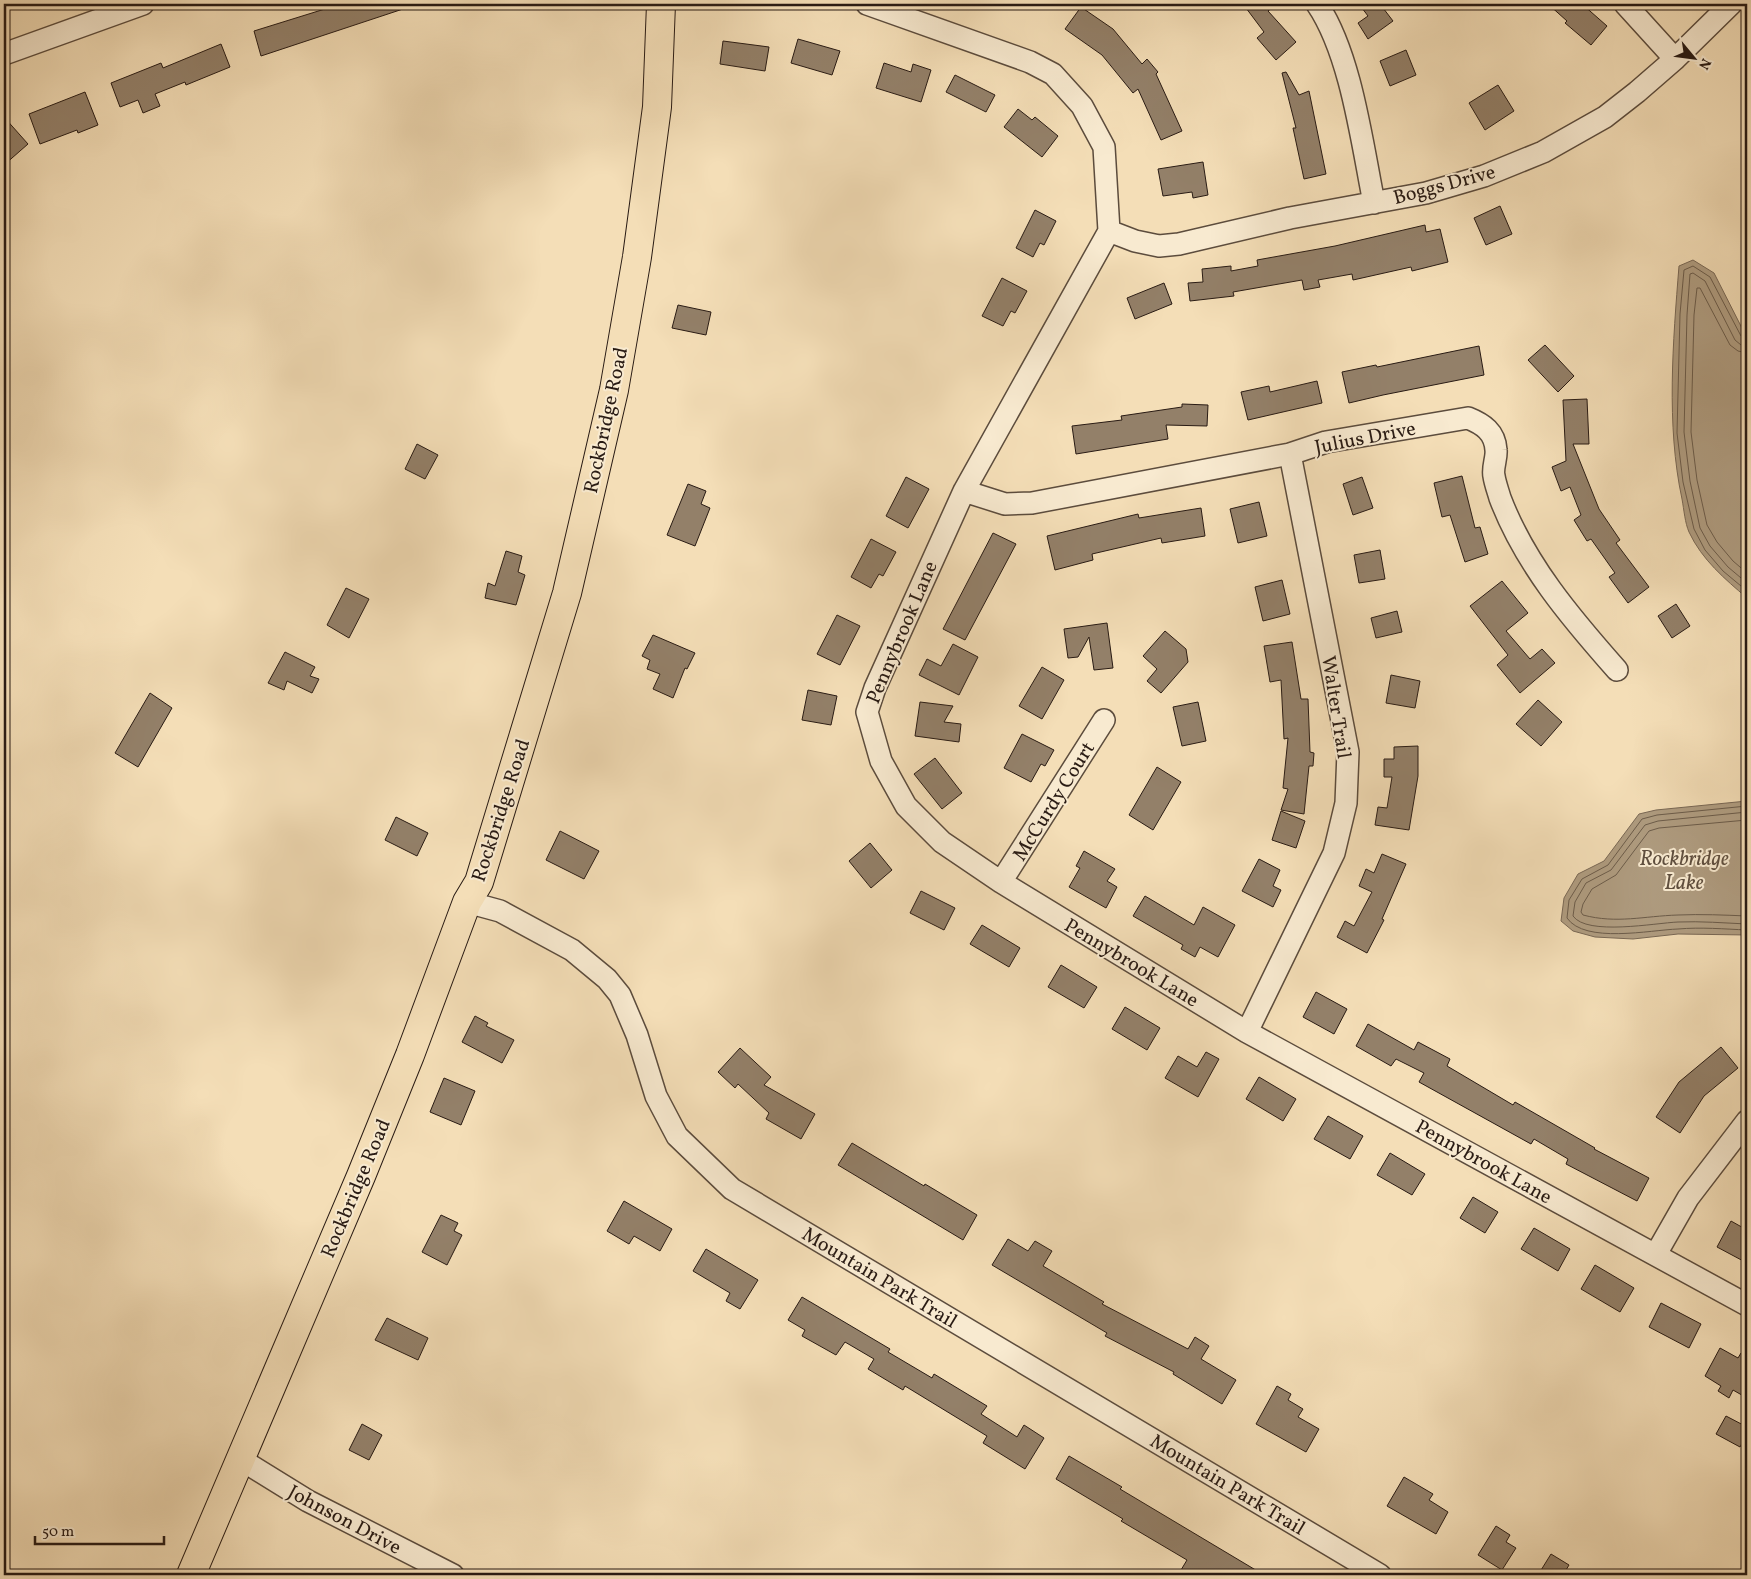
<svg xmlns="http://www.w3.org/2000/svg" width="1751" height="1579" viewBox="0 0 1751 1579" font-family="Vollkorn,serif">
<rect width="100%" height="100%" fill="#f4deb7"/>
<filter id="stains"><feTurbulence type="fractalNoise" baseFrequency=".004" numOctaves="4"/><feColorMatrix values="0 0 0 0 .2 0 0 0 0 .09 0 0 0 0 .02 0 0 0 .5 -.17"/></filter>
<radialGradient id="worn" r=".72"><stop offset=".6" stop-color="#630" stop-opacity="0"/><stop offset="1" stop-color="#630" stop-opacity=".3"/></radialGradient>
<path fill="#af9c80" stroke="#796855" d="M 1693,260 L 1714,273 L 1747,338 L 1747,598 C 1725,579 1702,560 1689,532 C 1685,523 1684,510 1682,499 C 1666,425 1673,341 1679,266 Z
M 1747,801 L 1747,935 L 1678,934 L 1633,939 L 1595,937 L 1573,931 L 1561,921 L 1564,898 L 1578,874 L 1604,861 L 1639,814 L 1656,810 Z"/>
<g fill="none" stroke-linecap="round" stroke-linejoin="round">
<path stroke="#6c5c4a" stroke-width="1" d="M 1747,339 L 1741,336 L 1710,277 L 1693,266 L 1684,270 L 1680,314 L 1677,433 L 1683,482 L 1694,529 L 1705,550 L 1723,571 L 1747,591
M 1747,346 L 1741,345 L 1735,340 L 1705,281 L 1693,273 L 1690,274 L 1687,315 L 1684,432 L 1690,481 L 1700,528 L 1710,546 L 1728,567 L 1747,583
M 1747,353 L 1738,351 L 1730,345 L 1700,288 L 1697,288 L 1694,315 L 1691,432 L 1697,480 L 1707,525 L 1717,542 L 1733,561 L 1747,573
M 1747,806 L 1657,815 L 1642,819 L 1608,865 L 1582,879 L 1569,900 L 1567,918 C 1585,944 1650,930 1678,929 C 1701,927 1724,929 1747,930
M 1747,812 L 1658,821 L 1645,825 L 1611,870 L 1586,883 L 1575,902 L 1573,916 C 1587,936 1655,923 1678,922 C 1701,921 1724,923 1747,924
M 1747,820 L 1659,828 L 1649,831 L 1616,875 L 1592,889 L 1583,904 L 1581,912 L 1583,915 C 1617,924 1644,916 1678,915 C 1701,914 1724,915 1747,916"/>
</g>
<path fill="#938069" stroke="#291b14" d="M 335,4 L 408,4 L 409,7 L 261,56 L 254,31 L 328,8 L 328,6 Z
M 1243,4 L 1277,4 L 1268,11 L 1296,42 L 1276,60 L 1257,38 L 1264,32 Z
M 1359,4 L 1380,4 L 1393,21 L 1368,39 L 1358,23 L 1368,16 Z
M 1548,4 L 1582,4 L 1607,26 L 1591,45 L 1565,23 L 1567,21 Z
M 1081,7 L 1113,29 L 1142,64 L 1147,59 L 1158,72 L 1156,74 L 1182,131 L 1161,140 L 1138,89 L 1133,93 L 1102,55 L 1065,29 Z
M 798,39 L 840,51 L 832,75 L 791,63 Z
M 723,41 L 769,47 L 765,71 L 720,64 Z
M 221,44 L 230,67 L 186,85 L 185,82 L 155,94 L 160,106 L 143,113 L 138,100 L 120,107 L 111,83 L 161,63 L 163,68 Z
M 1406,50 L 1416,75 L 1390,86 L 1380,61 Z
M 884,63 L 911,72 L 913,64 L 931,70 L 921,102 L 876,88 Z
M 1286,72 L 1299,95 L 1309,91 L 1326,174 L 1304,179 L 1293,128 L 1296,128 L 1282,73 Z
M 955,75 L 995,95 L 986,112 L 946,92 Z
M 1498,85 L 1514,111 L 1485,130 L 1469,103 Z
M 85,92 L 98,125 L 78,133 L 77,130 L 40,144 L 29,114 Z
M 1018,109 L 1032,120 L 1035,117 L 1058,136 L 1042,157 L 1004,127 Z
M 4,117 L 28,144 L 4,165 Z
M 1203,162 L 1208,195 L 1193,198 L 1192,192 L 1163,196 L 1158,169 Z
M 1500,206 L 1512,234 L 1486,245 L 1474,218 Z
M 1035,210 L 1056,221 L 1044,245 L 1040,243 L 1033,257 L 1016,248 Z
M 1425,225 L 1426,232 L 1440,229 L 1448,262 L 1412,271 L 1411,267 L 1353,280 L 1352,274 L 1318,280 L 1320,287 L 1304,290 L 1302,280 L 1233,292 L 1234,296 L 1190,301 L 1188,283 L 1203,282 L 1202,269 L 1231,266 L 1231,271 L 1258,266 L 1257,260 L 1335,246 Z
M 1002,278 L 1027,291 L 1015,313 L 1011,311 L 1003,326 L 982,316 Z
M 1164,283 L 1172,304 L 1135,319 L 1127,298 Z
M 678,305 L 711,312 L 706,335 L 672,328 Z
M 1545,345 L 1574,376 L 1558,392 L 1528,360 Z
M 1479,346 L 1484,375 L 1383,395 L 1349,403 L 1342,372 L 1376,365 L 1377,367 Z
M 1317,381 L 1322,403 L 1248,420 L 1241,392 L 1269,386 L 1270,392 Z
M 1587,399 L 1589,444 L 1573,444 L 1599,509 L 1620,540 L 1616,543 L 1649,587 L 1628,603 L 1609,577 L 1615,573 L 1591,539 L 1587,541 L 1574,520 L 1581,515 L 1570,487 L 1561,491 L 1552,467 L 1566,461 L 1563,400 Z
M 1182,404 L 1208,405 L 1207,426 L 1166,425 L 1168,439 L 1076,454 L 1072,426 L 1122,420 L 1121,416 L 1182,407 Z
M 417,444 L 438,455 L 425,479 L 405,469 Z
M 1462,476 L 1475,528 L 1480,527 L 1488,554 L 1465,562 L 1450,515 L 1442,517 L 1434,483 Z
M 906,477 L 929,489 L 908,528 L 886,516 Z
M 1362,477 L 1373,508 L 1353,515 L 1343,484 Z
M 688,484 L 706,491 L 701,504 L 710,508 L 695,546 L 667,535 Z
M 1259,502 L 1267,536 L 1238,543 L 1230,509 Z
M 1201,508 L 1205,536 L 1162,543 L 1161,538 L 1092,554 L 1093,560 L 1055,570 L 1047,536 L 1138,514 L 1139,518 Z
M 993,533 L 1016,544 L 965,640 L 943,629 Z
M 871,539 L 896,552 L 883,576 L 879,574 L 871,588 L 851,577 Z
M 1380,550 L 1385,579 L 1359,583 L 1354,555 Z
M 506,551 L 522,556 L 518,572 L 525,575 L 516,605 L 485,598 L 488,583 L 495,586 Z
M 1282,580 L 1290,614 L 1263,621 L 1255,587 Z
M 1502,581 L 1528,613 L 1506,631 L 1530,659 L 1542,649 L 1555,663 L 1520,693 L 1497,665 L 1508,655 L 1470,606 Z
M 346,588 L 369,599 L 349,638 L 327,625 Z
M 1676,604 L 1690,626 L 1672,638 L 1658,616 Z
M 1397,611 L 1402,632 L 1376,638 L 1371,618 Z
M 837,615 L 860,626 L 840,665 L 817,654 Z
M 1107,623 L 1113,668 L 1094,670 L 1089,637 L 1078,657 L 1068,658 L 1064,629 Z
M 1165,631 L 1186,649 L 1188,662 L 1161,693 L 1147,681 L 1157,669 L 1143,656 Z
M 653,635 L 695,653 L 687,669 L 685,668 L 673,698 L 653,689 L 660,674 L 647,669 L 650,660 L 642,656 Z
M 1292,642 L 1301,699 L 1308,699 L 1310,752 L 1314,753 L 1313,766 L 1309,766 L 1304,814 L 1281,810 L 1288,789 L 1283,788 L 1288,738 L 1284,739 L 1281,680 L 1270,682 L 1264,646 Z
M 953,644 L 978,657 L 959,695 L 919,675 L 927,659 L 941,666 Z
M 285,652 L 315,667 L 310,676 L 319,679 L 312,693 L 287,681 L 284,690 L 268,683 Z
M 1042,667 L 1064,680 L 1042,719 L 1019,706 Z
M 1391,675 L 1420,681 L 1415,708 L 1386,703 Z
M 808,690 L 837,696 L 831,725 L 802,720 Z
M 150,693 L 172,708 L 138,767 L 115,753 Z
M 1538,700 L 1562,722 L 1541,746 L 1516,724 Z
M 920,702 L 953,706 L 944,722 L 961,724 L 959,742 L 915,736 Z
M 1198,702 L 1206,741 L 1182,746 L 1173,707 Z
M 1022,734 L 1054,750 L 1045,766 L 1041,764 L 1031,782 L 1004,768 Z
M 1418,746 L 1418,776 L 1409,830 L 1375,825 L 1378,807 L 1387,808 L 1392,777 L 1384,777 L 1384,759 L 1394,759 L 1394,747 Z
M 935,758 L 962,793 L 942,809 L 914,774 Z
M 1157,767 L 1181,782 L 1153,830 L 1129,815 Z
M 1281,811 L 1305,821 L 1296,848 L 1272,840 Z
M 396,817 L 428,833 L 417,856 L 385,840 Z
M 560,831 L 599,851 L 584,879 L 546,860 Z
M 870,843 L 892,870 L 871,888 L 849,861 Z
M 1084,851 L 1115,869 L 1107,881 L 1117,887 L 1106,908 L 1069,887 L 1080,868 L 1076,866 Z
M 1382,854 L 1406,864 L 1382,919 L 1384,920 L 1367,953 L 1337,937 L 1345,921 L 1354,926 L 1372,892 L 1359,886 L 1366,869 L 1374,873 Z
M 1259,859 L 1280,870 L 1273,886 L 1281,890 L 1273,907 L 1242,891 Z
M 921,891 L 955,908 L 944,930 L 910,913 Z
M 1145,896 L 1194,925 L 1203,907 L 1235,925 L 1218,957 L 1200,947 L 1195,957 L 1181,949 L 1183,945 L 1133,916 Z
M 982,925 L 1020,948 L 1009,967 L 970,944 Z
M 1061,965 L 1097,987 L 1084,1008 L 1048,987 Z
M 1316,992 L 1347,1009 L 1334,1034 L 1303,1017 Z
M 1125,1007 L 1160,1028 L 1147,1050 L 1112,1029 Z
M 475,1016 L 488,1023 L 486,1026 L 514,1040 L 502,1063 L 462,1042 Z
M 1368,1024 L 1414,1050 L 1418,1042 L 1450,1059 L 1447,1066 L 1513,1105 L 1515,1102 L 1595,1148 L 1594,1149 L 1649,1178 L 1637,1201 L 1566,1164 L 1568,1159 L 1534,1139 L 1531,1144 L 1419,1082 L 1424,1073 L 1396,1059 L 1391,1066 L 1356,1046 Z
M 1721,1047 L 1738,1068 L 1704,1096 L 1680,1133 L 1656,1117 L 1679,1082 Z
M 740,1048 L 771,1077 L 764,1085 L 815,1114 L 801,1139 L 766,1119 L 769,1113 L 738,1084 L 735,1088 L 718,1072 Z
M 1206,1052 L 1219,1059 L 1198,1097 L 1165,1078 L 1178,1056 L 1197,1067 Z
M 1259,1077 L 1296,1099 L 1283,1121 L 1246,1099 Z
M 444,1078 L 475,1091 L 461,1125 L 430,1112 Z
M 1328,1116 L 1363,1136 L 1350,1159 L 1314,1139 Z
M 852,1143 L 924,1186 L 925,1184 L 977,1215 L 963,1240 L 838,1165 Z
M 1390,1153 L 1425,1174 L 1412,1195 L 1377,1175 Z
M 1473,1197 L 1498,1212 L 1485,1233 L 1460,1218 Z
M 624,1201 L 672,1229 L 660,1251 L 634,1236 L 629,1244 L 607,1231 Z
M 441,1215 L 458,1223 L 454,1231 L 462,1235 L 447,1265 L 422,1252 Z
M 1731,1221 L 1747,1230 L 1747,1263 L 1717,1247 Z
M 1534,1228 L 1570,1249 L 1558,1271 L 1521,1249 Z
M 1008,1239 L 1028,1251 L 1035,1241 L 1052,1251 L 1043,1266 L 1104,1302 L 1102,1304 L 1188,1349 L 1195,1337 L 1209,1346 L 1201,1359 L 1236,1380 L 1222,1404 L 1173,1374 L 1174,1372 L 1105,1336 L 1107,1333 L 992,1265 Z
M 706,1249 L 758,1280 L 740,1309 L 726,1301 L 730,1293 L 693,1271 Z
M 1595,1265 L 1634,1288 L 1620,1312 L 1581,1289 Z
M 802,1297 L 890,1349 L 888,1352 L 932,1378 L 934,1374 L 987,1406 L 981,1414 L 1017,1437 L 1024,1425 L 1044,1438 L 1025,1469 L 983,1443 L 987,1436 L 905,1386 L 903,1390 L 868,1369 L 874,1359 L 845,1342 L 836,1355 L 802,1336 L 805,1330 L 788,1320 Z
M 1661,1303 L 1701,1324 L 1689,1348 L 1649,1327 Z
M 387,1318 L 428,1338 L 418,1360 L 375,1340 Z
M 1720,1348 L 1738,1358 L 1741,1353 L 1747,1357 L 1747,1398 L 1733,1390 L 1729,1398 L 1718,1391 L 1721,1386 L 1705,1376 Z
M 1277,1386 L 1291,1394 L 1288,1400 L 1303,1409 L 1298,1417 L 1319,1429 L 1306,1452 L 1256,1424 Z
M 1726,1416 L 1747,1427 L 1747,1434 L 1740,1447 L 1716,1434 Z
M 362,1424 L 382,1435 L 369,1460 L 349,1450 Z
M 1069,1456 L 1122,1487 L 1120,1489 L 1264,1575 L 1178,1575 L 1187,1560 L 1121,1521 L 1123,1519 L 1056,1479 Z
M 1404,1477 L 1433,1494 L 1429,1500 L 1448,1512 L 1436,1534 L 1387,1506 Z
M 1496,1526 L 1510,1535 L 1506,1542 L 1516,1548 L 1502,1570 L 1478,1555 Z
M 1551,1554 L 1569,1565 L 1563,1575 L 1538,1575 Z"/>
<g fill="none" stroke-linecap="round" stroke-linejoin="round">
<defs>
<path id="minor" d="M 867,4 L 1030,62 L 1053,74 L 1082,106 L 1104,147 L 1109,231 L 964,491 L 875,688 L 867,712 L 881,761 L 906,806 L 942,842 L 1001,882 L 1247,1032 L 1747,1305
M 1317,4 C 1351,54 1362,143 1374,203
M 1625,4 L 1675,59
M 4,54 L 143,4
M 1109,231 L 1135,241 L 1159,246 L 1179,244 L 1290,218 L 1426,193 L 1484,176 L 1543,152 L 1605,117 L 1637,92 L 1675,59 L 1731,4
M 964,491 L 1005,504 L 1032,503 L 1290,454 L 1326,442 L 1468,418 C 1483,424 1495,432 1496,450 C 1497,458 1492,468 1494,476 C 1495,483 1498,491 1500,498 C 1525,564 1571,618 1617,670
M 1001,882 L 1104,720
M 467,902 L 500,911 L 572,950 L 607,979 L 620,995 L 637,1035 L 656,1096 L 677,1136 L 732,1189 L 1380,1575
M 1247,1032 L 1334,853 L 1346,803 L 1348,752 L 1290,454
M 1656,1254 L 1688,1198 L 1747,1121
M 240,1459 L 308,1501 L 453,1575"/>
<path id="major" d="M 191,1575 L 361,1176 L 410,1055 L 467,902 L 479,882 L 567,593 L 614,390 L 637,257 L 657,107 L 661,4"/>
</defs>
<use href="#minor" stroke="#5c4c3d" stroke-width="24"/>
<use href="#major" stroke="#291b14" stroke-width="30"/>
<use href="#minor" stroke="#f8ead0" stroke-width="21"/>
<use href="#major" stroke="#f4deb7" stroke-width="28"/>
</g>
<g text-anchor="middle" stroke-width="4" stroke-linejoin="round" paint-order="stroke">
<g font-size="20" fill="#291b14" stroke="#f8ead0">
<text transform="translate(1444 184) rotate(-15)" y="7">Boggs Drive</text>
<text transform="translate(605 420) rotate(-78)" y="7">Rockbridge Road</text>
<text transform="translate(1365 437) rotate(-11)" y="7">Julius Drive</text>
<text transform="translate(901 632) rotate(-67)" y="7">Pennybrook Lane</text>
<text transform="translate(1337 707) rotate(81)" y="7">Walter Trail</text>
<text transform="translate(1053 801) rotate(-58)" y="7">McCurdy Court</text>
<text transform="translate(500 810) rotate(-72)" y="7">Rockbridge Road</text>
<text transform="translate(1132 962) rotate(31)" y="7">Pennybrook Lane</text>
<text transform="translate(1484 1161) rotate(29)" y="7">Pennybrook Lane</text>
<text transform="translate(355 1188) rotate(-67)" y="7">Rockbridge Road</text>
<text transform="translate(880 1277) rotate(31)" y="7">Mountain Park Trail</text>
<text transform="translate(1228 1484) rotate(31)" y="7">Mountain Park Trail</text>
<text transform="translate(345 1519) rotate(28)" y="7">Johnson Drive</text>
</g>
<g font-size="21" font-style="italic" fill="#5f4f3f" stroke="#f8ead0">
<text x="1684" y="865">Rockbridge<tspan x="1684" dy="24">Lake</tspan></text>
</g>
</g>
<rect width="1751" height="1579" fill="none" stroke="#f4deb7" stroke-width="20"/>
<rect x="5" y="5" width="1741" height="1569" fill="none" stroke="#291b14" stroke-width="2.5"/>
<rect x="10" y="10" width="1731" height="1559" fill="none" stroke="#291b14"/>
<g transform="translate(1694 58) rotate(119)" stroke="#f8ead0" stroke-width="4" paint-order="stroke">
<path d="M0-4L9 19L0 12L-9 19Z" fill="#291b14"/>
<text y="-8" font-size="14" font-weight="bold" text-anchor="middle" fill="#291b14">N</text>
</g>
<path d="M35 1536v8h129v-8" fill="none" stroke="#291b14" stroke-width="2.5"/>
<text x="42" y="1536" font-size="15" fill="#291b14" stroke="#f8ead0" stroke-width="4" paint-order="stroke">50 m</text>
<rect width="100%" height="100%" filter="url(#stains)"/>
<rect width="100%" height="100%" fill="url(#worn)"/>
</svg>
